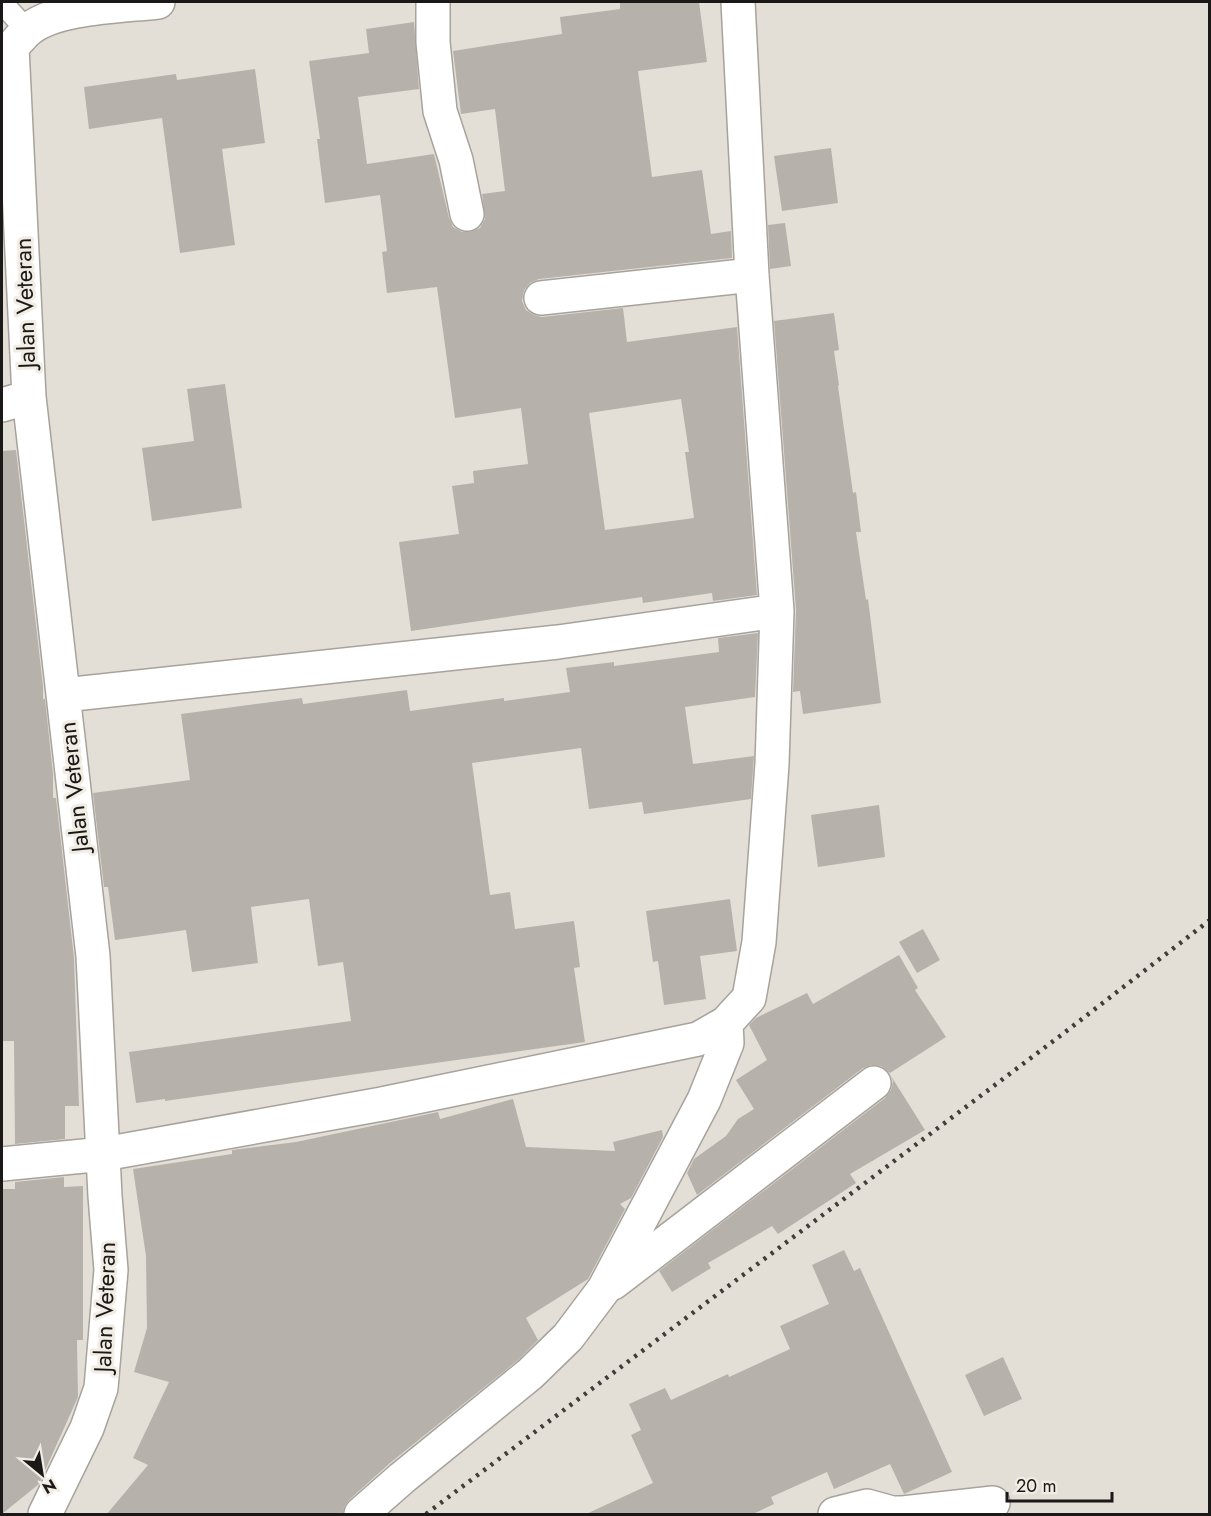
<svg xmlns="http://www.w3.org/2000/svg" width="1211" height="1516" viewBox="0 0 1211 1516" font-family="Jost,sans-serif">
<rect width="100%" height="100%" fill="#e3dfd7"/>
<path fill="#b6b2ab" fill-rule="evenodd" d="M 620,2 L 699,2 L 707,62 L 638,71 L 652,177 L 702,170 L 711,234 L 731,231 L 732,258 L 539,279 L 530,283 L 524,290 L 522,301 L 526,310 L 534,315 L 542,317 L 623,308 L 627,342 L 737,327 L 757,595 L 713,601 L 712,593 L 643,603 L 642,597 L 411,631 L 399,542 L 459,534 L 452,486 L 474,483 L 473,471 L 528,464 L 521,408 L 455,418 L 437,287 L 387,293 L 382,252 L 387,251 L 380,195 L 325,203 L 317,139 L 320,139 L 309,61 L 369,53 L 366,29 L 414,22 L 419,89 L 358,97 L 367,164 L 434,154 L 449,218 L 453,227 L 462,232 L 470,232 L 480,228 L 485,219 L 482,194 L 505,191 L 495,109 L 461,114 L 453,51 L 562,34 L 560,17 L 620,9 ZM 681,399 L 689,452 L 685,452 L 694,518 L 605,530 L 589,413 Z
M 255,69 L 265,143 L 222,149 L 235,245 L 180,253 L 162,118 L 89,129 L 84,87 L 176,74 L 177,80 Z
M 831,148 L 838,203 L 782,211 L 774,156 Z
M 785,223 L 791,266 L 770,269 L 768,225 Z
M 834,313 L 839,350 L 834,351 L 839,385 L 838,386 L 853,493 L 856,492 L 861,532 L 856,532 L 866,600 L 868,599 L 881,703 L 803,714 L 800,691 L 793,692 L 796,610 L 774,321 Z
M 225,384 L 242,508 L 152,521 L 142,448 L 194,441 L 187,389 Z
M 16,450 L 43,686 L 43,699 L 45,699 L 53,774 L 53,798 L 56,798 L 74,958 L 79,1106 L 65,1106 L 65,1139 L 15,1144 L 14,1041 L 2,1041 L 2,451 Z
M 758,633 L 755,697 L 685,707 L 693,764 L 754,756 L 751,799 L 644,814 L 642,802 L 589,809 L 581,748 L 472,763 L 490,895 L 510,892 L 515,929 L 574,921 L 580,967 L 574,968 L 585,1042 L 165,1101 L 165,1099 L 136,1103 L 129,1052 L 351,1021 L 343,962 L 318,966 L 309,899 L 251,907 L 258,963 L 192,972 L 186,930 L 115,940 L 108,887 L 104,887 L 93,793 L 190,780 L 181,714 L 302,698 L 303,704 L 407,690 L 410,711 L 504,698 L 504,701 L 570,692 L 566,668 L 614,662 L 614,666 L 719,652 L 718,638 Z
M 879,805 L 885,857 L 818,867 L 811,815 Z
M 730,899 L 737,951 L 700,956 L 706,999 L 664,1005 L 658,961 L 653,962 L 646,911 Z
M 923,929 L 940,960 L 917,973 L 899,942 Z
M 899,955 L 918,988 L 915,990 L 946,1037 L 890,1073 L 881,1066 L 871,1065 L 863,1068 L 697,1195 L 687,1173 L 694,1159 L 726,1136 L 738,1119 L 754,1109 L 736,1080 L 767,1060 L 749,1025 L 756,1018 L 807,993 L 813,1004 Z
M 891,1076 L 925,1130 L 850,1174 L 856,1183 L 778,1234 L 772,1226 L 708,1263 L 711,1268 L 672,1292 L 659,1271 L 885,1098 L 891,1090 L 893,1081 Z
M 513,1099 L 526,1147 L 615,1151 L 613,1142 L 662,1130 L 663,1137 L 631,1198 L 620,1204 L 625,1209 L 588,1279 L 526,1318 L 538,1340 L 518,1360 L 390,1463 L 349,1500 L 344,1507 L 343,1515 L 106,1515 L 148,1465 L 133,1458 L 169,1382 L 134,1372 L 147,1328 L 146,1256 L 133,1169 L 232,1154 L 232,1150 L 296,1142 L 438,1112 L 440,1119 Z
M 64,1177 L 64,1187 L 83,1186 L 83,1340 L 77,1340 L 78,1397 L 39,1484 L 2,1514 L 2,1189 L 15,1189 L 15,1182 Z
M 844,1250 L 854,1271 L 860,1268 L 952,1472 L 904,1494 L 890,1464 L 834,1489 L 827,1472 L 771,1497 L 774,1504 L 751,1515 L 584,1515 L 653,1483 L 631,1435 L 641,1430 L 629,1404 L 665,1388 L 671,1400 L 728,1374 L 729,1377 L 790,1349 L 780,1326 L 829,1304 L 812,1265 Z
M 1003,1357 L 1022,1399 L 984,1416 L 965,1375 Z"/>
<g fill="none" stroke-linecap="round" stroke-linejoin="round">
<defs>
<path id="service" d="M 2,3 L 27,30"/>
<path id="minor" d="M 433,2 L 433,42 L 440,111 L 456,160 L 467,214
M 541,298 L 752,275
M 2,405 L 29,397
M 64,695 L 558,642 L 777,611
M 2,1164 L 104,1154 L 382,1104 L 698,1039 L 726,1023 L 749,998 L 759,942 L 772,764 L 777,611 L 752,275 L 738,2
M 613,1283 L 874,1083
M 45,1514 L 87,1428 L 101,1388 L 111,1270 L 105,1196 L 93,956 L 29,397 L 12,47 C 17,42 22,35 28,30 C 55,7 123,6 158,2
M 361,1514 L 402,1478 L 530,1374 L 568,1337 L 604,1289 L 704,1100 L 727,1043 L 726,1023
M 835,1514 L 867,1506 L 892,1513 L 903,1513 L 993,1503"/>
</defs>
<use href="#service" stroke="#a7a39c" stroke-width="24"/>
<use href="#minor" stroke="#a7a39c" stroke-width="36"/>
<use href="#service" stroke="#fff" stroke-width="21"/>
<use href="#minor" stroke="#fff" stroke-width="33"/>
<path stroke="#3f3c39" stroke-width="4.5" stroke-dasharray="3 6" stroke-linecap="butt" d="M 426,1514 L 1060,1036 L 1210,920"/>
</g>
<g text-anchor="middle" stroke-width="6" stroke-linejoin="round" paint-order="stroke">
<g font-size="24" fill="#1b1917" stroke="#f1ece4">
<text transform="translate(25 303) rotate(-92)" y="8">Jalan Veteran</text>
<text transform="translate(74 787) rotate(-96)" y="8">Jalan Veteran</text>
<text transform="translate(105 1307) rotate(-88)" y="8">Jalan Veteran</text>
</g>
</g>
<rect width="1211" height="1516" fill="none" stroke="#1b1917" stroke-width="6"/>
<g transform="translate(42 1474) rotate(150)" stroke="#f1ece4" stroke-width="4.5" paint-order="stroke">
<path d="M0-4.5L10 22L0 15L-10 22Z" fill="#1b1917"/>
<text y="-9" font-size="16" font-weight="bold" text-anchor="middle" fill="#1b1917">N</text>
</g>
<path d="M1007 1492v9h105v-9" fill="none" stroke="#1b1917" stroke-width="3"/>
<text x="1016" y="1492" font-size="18" fill="#1b1917" stroke="#f1ece4" stroke-width="4.5" paint-order="stroke">20 m</text>
</svg>
